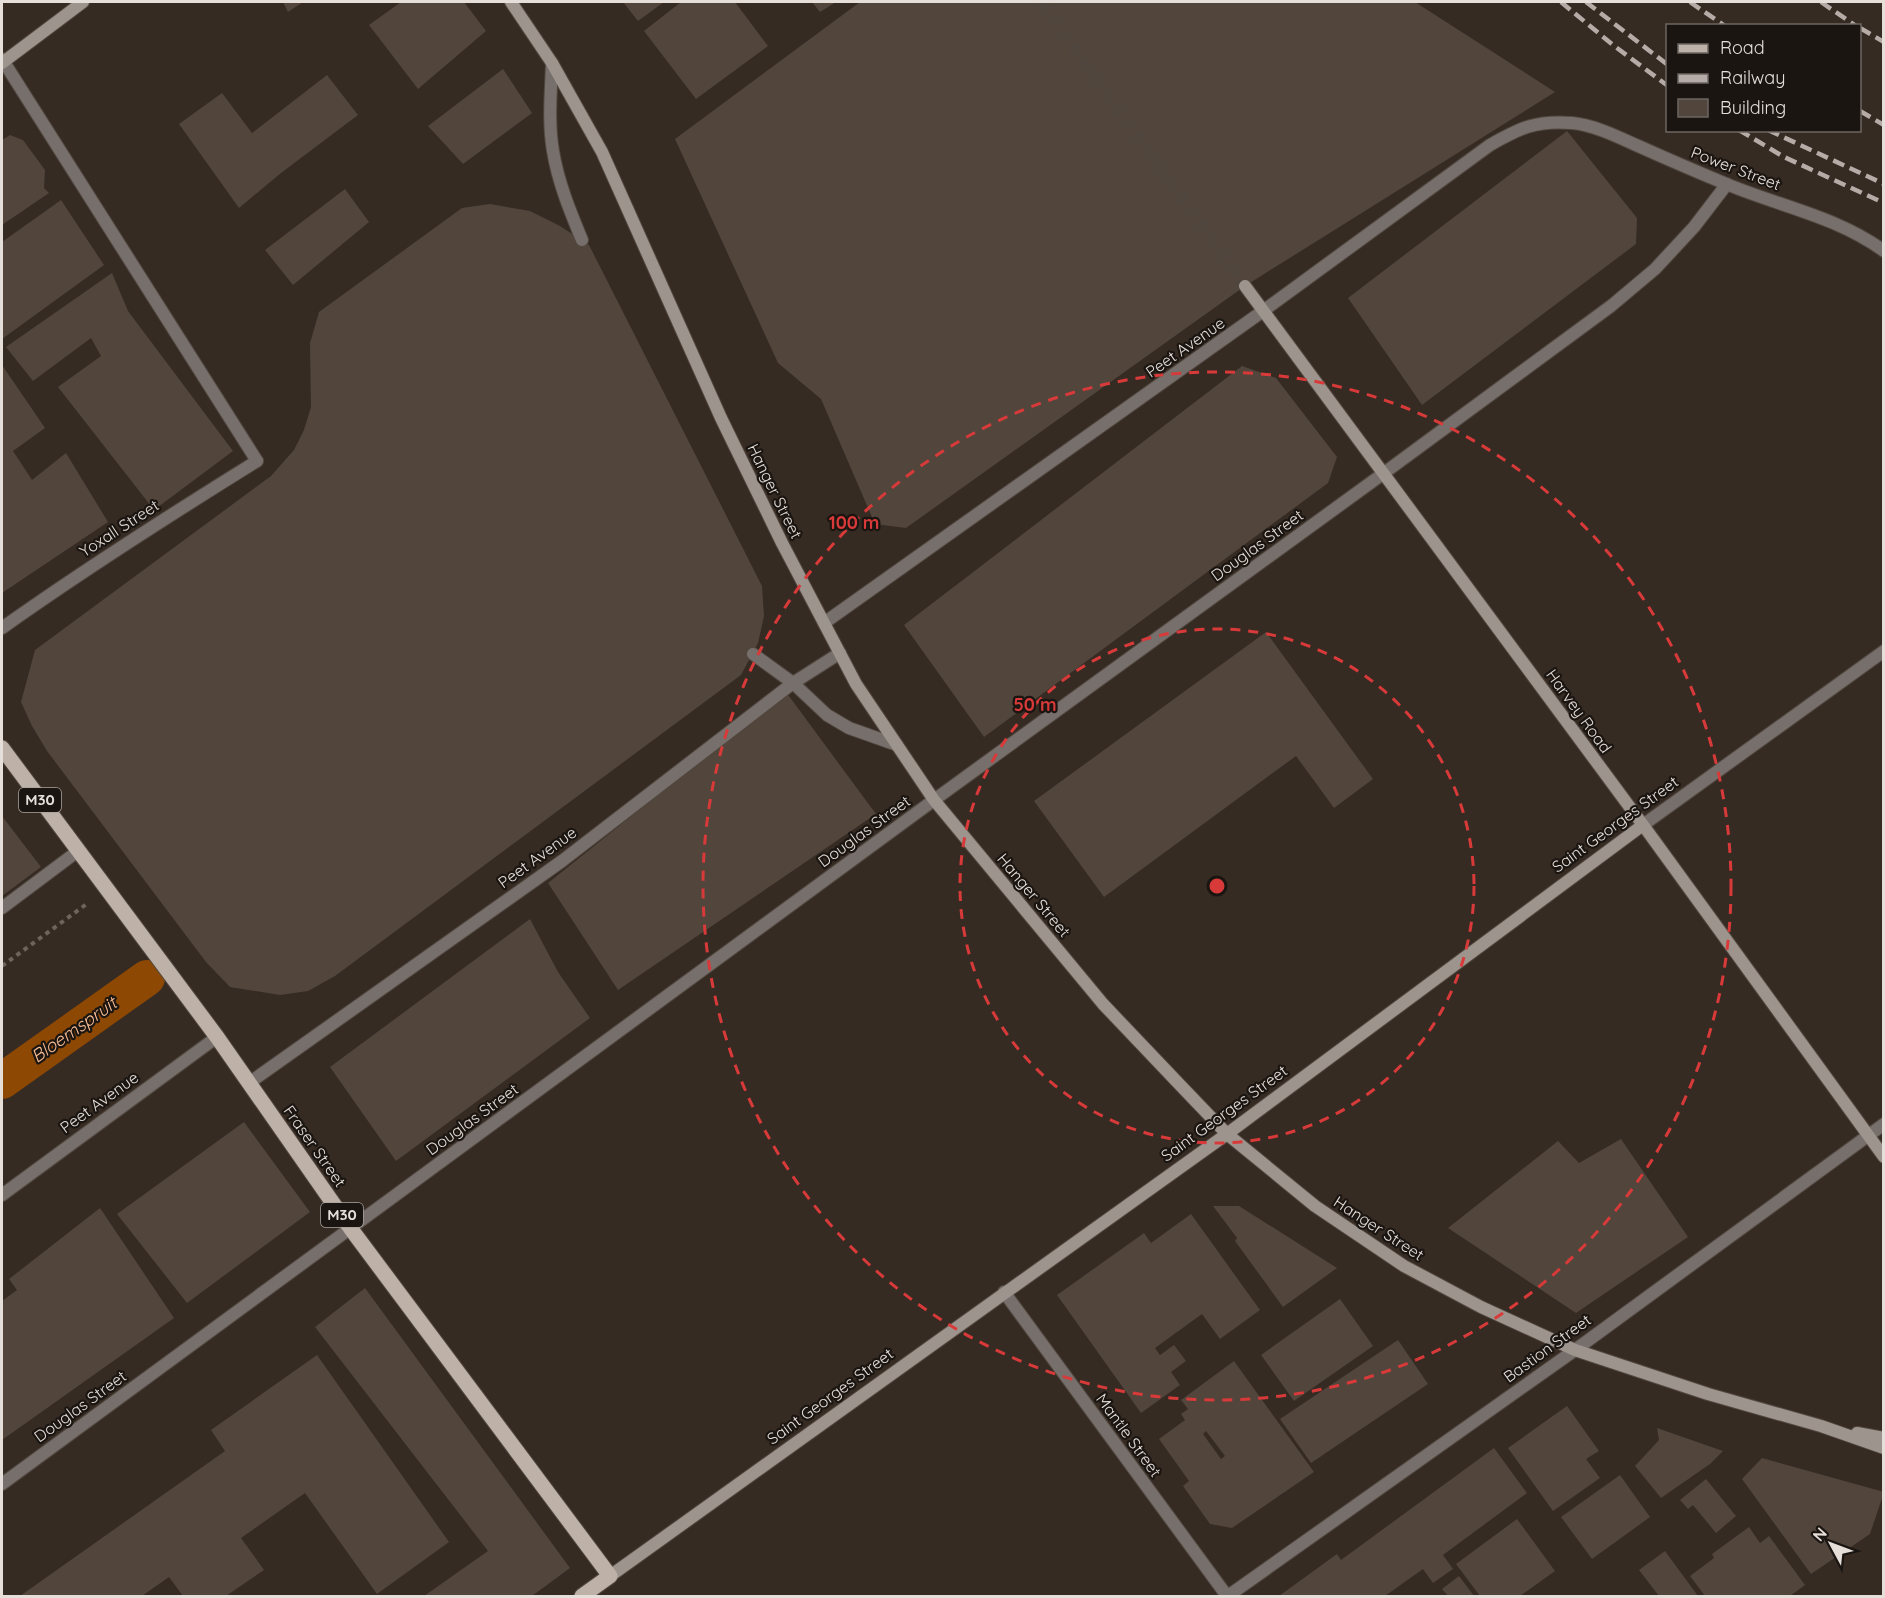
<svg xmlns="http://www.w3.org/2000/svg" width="1885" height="1598" viewBox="0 0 1885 1598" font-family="Quicksand,sans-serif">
<rect width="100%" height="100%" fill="#362b23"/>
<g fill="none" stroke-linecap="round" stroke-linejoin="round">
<path stroke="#8d4804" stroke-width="36" d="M 2,1081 L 147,978"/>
</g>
<path fill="#51453c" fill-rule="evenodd" d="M 283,2 L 303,2 L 288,12 Z
M 401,2 L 464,2 L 486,31 L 418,89 L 369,25 Z
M 623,2 L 664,2 L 638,21 Z
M 681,2 L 735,2 L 768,46 L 696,99 L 644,31 Z
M 812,2 L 836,2 L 820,12 Z
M 860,2 L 1415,2 L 1555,92 L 1245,286 L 906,528 L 875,524 L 821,399 L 778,363 L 675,139 Z
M 503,69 L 532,113 L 463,164 L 428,126 Z
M 327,75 L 358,115 L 281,173 L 239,208 L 179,124 L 222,93 L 252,133 Z
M 1567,131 L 1637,218 L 1636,244 L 1422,405 L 1348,298 Z
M 10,135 L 23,140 L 45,170 L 44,188 L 49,193 L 2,225 L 2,140 Z
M 345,189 L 369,222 L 293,285 L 265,250 Z
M 61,200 L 104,265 L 2,339 L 2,242 Z
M 490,204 L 530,211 L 560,226 L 589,245 L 762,586 L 764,616 L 758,643 L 741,675 L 335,976 L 308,991 L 280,995 L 230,987 L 206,962 L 47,751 L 32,726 L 21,702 L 35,650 L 271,476 L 294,450 L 304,430 L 311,407 L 310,343 L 319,312 L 462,208 Z
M 112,273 L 128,311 L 233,451 L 154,510 L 58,387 L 101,356 L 91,338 L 33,381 L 6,347 Z
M 2,365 L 45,428 L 13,451 L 32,480 L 66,453 L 108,522 L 2,593 Z
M 1242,366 L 1276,378 L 1337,457 L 1328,483 L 984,737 L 904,625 Z
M 1266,632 L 1373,779 L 1334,808 L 1296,756 L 1104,897 L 1034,801 Z
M 786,692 L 876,814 L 618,990 L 548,883 Z
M 2,816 L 41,867 L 2,896 Z
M 530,919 L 558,972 L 590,1018 L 396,1161 L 330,1067 Z
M 244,1122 L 310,1212 L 187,1303 L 117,1214 Z
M 1621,1139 L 1688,1237 L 1576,1313 L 1448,1228 L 1558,1141 L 1579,1163 Z
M 1213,1206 L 1239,1206 L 1337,1268 L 1283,1307 L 1235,1241 L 1237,1238 Z
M 100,1208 L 174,1318 L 2,1440 L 2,1301 L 17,1290 L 9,1279 Z
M 1191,1214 L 1260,1310 L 1220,1339 L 1202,1314 L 1155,1348 L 1160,1355 L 1174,1345 L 1186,1361 L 1171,1372 L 1180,1385 L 1141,1413 L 1057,1295 L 1144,1233 L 1151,1243 Z
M 365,1288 L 570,1568 L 532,1596 L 424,1596 L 488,1551 L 315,1327 Z
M 1340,1299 L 1373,1346 L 1294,1401 L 1261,1355 Z
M 1398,1340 L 1428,1384 L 1311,1463 L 1280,1419 Z
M 317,1355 L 449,1542 L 377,1594 L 305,1493 L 241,1538 L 264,1570 L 226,1596 L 183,1596 L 169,1577 L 142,1596 L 20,1596 L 225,1451 L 211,1430 Z
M 1234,1361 L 1314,1472 L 1232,1528 L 1210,1524 L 1183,1486 L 1189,1481 L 1159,1439 L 1185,1420 L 1181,1414 L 1188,1409 L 1181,1400 ZM 1206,1431 L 1225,1456 L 1221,1459 L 1203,1434 Z
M 1567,1406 L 1599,1451 L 1586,1459 L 1600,1478 L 1553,1511 L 1508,1448 Z
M 1657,1428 L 1723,1451 L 1710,1464 L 1661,1498 L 1635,1466 L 1659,1440 Z
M 1494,1448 L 1527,1493 L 1443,1555 L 1453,1569 L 1433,1583 L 1423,1569 L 1385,1596 L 1279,1596 L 1337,1554 L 1341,1560 Z
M 1762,1458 L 1884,1492 L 1870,1534 L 1811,1574 L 1742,1479 Z
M 1620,1475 L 1650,1517 L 1592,1559 L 1561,1517 Z
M 1706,1479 L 1736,1516 L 1716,1533 L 1693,1505 L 1688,1509 L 1680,1500 Z
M 1517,1519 L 1555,1571 L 1520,1596 L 1480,1596 L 1456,1564 Z
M 1749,1527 L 1760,1543 L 1769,1536 L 1805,1585 L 1790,1596 L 1705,1596 L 1690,1576 L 1714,1558 L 1712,1554 Z
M 1665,1551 L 1698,1596 L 1659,1596 L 1639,1570 Z
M 1459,1576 L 1474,1596 L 1448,1596 L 1442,1589 Z"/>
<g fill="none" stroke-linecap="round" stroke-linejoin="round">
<path stroke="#50463e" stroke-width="12" stroke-dasharray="12 6" stroke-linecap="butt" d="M 1041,2 L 1245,286"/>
<defs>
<path id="lane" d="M 552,63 C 551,92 548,122 553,151 C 558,182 570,211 582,240
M 2,628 C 85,569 170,515 257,461
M 753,654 L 793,683 L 827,715 L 849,728 L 897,745"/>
<path id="street" d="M 2,59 L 257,461
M 824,623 L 1263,311 L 1490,145 C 1520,128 1536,120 1572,123 C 1594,125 1616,136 1636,145 C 1665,158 1695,171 1724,183 C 1778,206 1836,216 1884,251
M 1643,825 L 1884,651
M 2,908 L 78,851
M 249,1083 L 562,861 L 793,683 L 840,653
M 2,1195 L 217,1037
M 1004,1292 L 1227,1596
M 2,1484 L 934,800 L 1384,473 L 1611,306 L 1655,269 L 1694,227 L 1727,184
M 1228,1596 L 1575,1350 L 1884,1124"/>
<path id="secondary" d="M 511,2 L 552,63 L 602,152 L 721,418 L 782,543 L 856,684 L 934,800 L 1103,1004 L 1181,1086 L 1227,1134 L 1315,1206 L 1404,1266 L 1481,1307 L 1575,1350 L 1708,1394 L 1821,1426 L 1884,1448
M 2,63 L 83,2
M 1245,286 L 1643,825 L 1884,1157
M 1857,1433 L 1884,1438
M 610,1576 L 1227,1134 L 1643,825"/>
<path id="primary" d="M 2,748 L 217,1037 L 351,1229 L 610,1576 L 582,1596"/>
</defs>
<use href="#lane" stroke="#524840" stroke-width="14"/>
<use href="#street" stroke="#524840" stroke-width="14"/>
<use href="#secondary" stroke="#524840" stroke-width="14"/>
<use href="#primary" stroke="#524840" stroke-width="17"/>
<path stroke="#6e645d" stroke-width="4" stroke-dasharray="4.5 4.5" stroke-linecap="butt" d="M 2,966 L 88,903"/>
<use href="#lane" stroke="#766f6b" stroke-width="12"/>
<use href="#street" stroke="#766f6b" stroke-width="12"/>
<use href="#secondary" stroke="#9e948e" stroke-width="12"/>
<use href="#primary" stroke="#bdb1a8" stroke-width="15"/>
<path stroke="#b5aca7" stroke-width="4.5" stroke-dasharray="12 6" stroke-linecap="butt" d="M 1561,2 L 1613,45 L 1668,86
M 1586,2 L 1668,65
M 1690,2 L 1725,26
M 1821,2 L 1856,26
M 1860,28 L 1884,42
M 1860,111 L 1884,125
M 1739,130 L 1784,157 L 1884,203
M 1768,130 L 1884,184"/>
</g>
<g fill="none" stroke="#d83a3a" stroke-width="3" stroke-dasharray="10 8">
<circle cx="1217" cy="886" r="257"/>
<circle cx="1217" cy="886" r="514"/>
</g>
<g text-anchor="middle" stroke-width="4.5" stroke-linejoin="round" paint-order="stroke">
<g fill="#1a1511" stroke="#a9a29d" stroke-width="1.5">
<rect x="19" y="788" width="42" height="24" rx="4.5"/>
<rect x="321" y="1203" width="42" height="24" rx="4.5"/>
</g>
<g font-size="15" font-weight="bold" fill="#e6ded9">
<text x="40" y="805">M30</text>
<text x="342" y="1220">M30</text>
</g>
<g font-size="16" fill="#e6ded9" stroke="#1a1511">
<text transform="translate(1736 168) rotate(21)" y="6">Power Street</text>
<text transform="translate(1185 347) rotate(-35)" y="6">Peet Avenue</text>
<text transform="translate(775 491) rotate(64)" y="6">Hanger Street</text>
<text transform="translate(119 528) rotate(-33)" y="6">Yoxall Street</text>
<text transform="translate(1257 545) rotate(-36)" y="6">Douglas Street</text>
<text transform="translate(1579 711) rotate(54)" y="6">Harvey Road</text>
<text transform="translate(1615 824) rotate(-36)" y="6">Saint Georges Street</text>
<text transform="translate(864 831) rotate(-36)" y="6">Douglas Street</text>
<text transform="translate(537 857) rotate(-36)" y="6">Peet Avenue</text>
<text transform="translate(1034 895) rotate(50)" y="6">Hanger Street</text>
<text transform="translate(99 1102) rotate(-36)" y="6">Peet Avenue</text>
<text transform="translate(1224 1113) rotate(-36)" y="6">Saint Georges Street</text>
<text transform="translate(472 1119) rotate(-36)" y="6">Douglas Street</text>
<text transform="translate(315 1146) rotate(55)" y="6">Fraser Street</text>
<text transform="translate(1379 1228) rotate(33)" y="6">Hanger Street</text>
<text transform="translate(1547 1348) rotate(-36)" y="6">Bastion Street</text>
<text transform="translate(830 1396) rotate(-36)" y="6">Saint Georges Street</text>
<text transform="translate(80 1406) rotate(-36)" y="6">Douglas Street</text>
<text transform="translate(1129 1435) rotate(54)" y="6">Mantle Street</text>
</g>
<g font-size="18" font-style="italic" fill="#f9bd94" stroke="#1a1511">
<text transform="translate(74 1030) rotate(-35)" y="6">Bloemspruit</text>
</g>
</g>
<circle cx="1217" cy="886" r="9" fill="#d83a3a" stroke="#1a1511" stroke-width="3"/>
<g font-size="18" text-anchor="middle" font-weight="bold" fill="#d83a3a" stroke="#1a1511" stroke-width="4.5" stroke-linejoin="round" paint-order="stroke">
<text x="854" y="529">100 m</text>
<text x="1035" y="711">50 m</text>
</g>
<rect width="1885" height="1598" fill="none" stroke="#e6ded9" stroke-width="6"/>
<rect x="1666" y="24" width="195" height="108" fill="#1a1511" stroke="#6c6561" stroke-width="1.5"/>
<rect x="1678" y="44" width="30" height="9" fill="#bdb1a8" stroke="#6c6561" stroke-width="1.5"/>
<text x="1720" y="54" font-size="18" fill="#e6ded9">Road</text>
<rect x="1678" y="74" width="30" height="9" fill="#b5aca7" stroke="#6c6561" stroke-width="1.5"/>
<text x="1720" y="84" font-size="18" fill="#e6ded9">Railway</text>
<rect x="1678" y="99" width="30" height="18" fill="#51453c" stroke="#6c6561" stroke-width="1.5"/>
<text x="1720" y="114" font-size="18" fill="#e6ded9">Building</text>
<g transform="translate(1831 1544) rotate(311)" stroke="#1a1511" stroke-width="4.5" paint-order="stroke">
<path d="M0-4.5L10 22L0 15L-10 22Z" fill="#e6ded9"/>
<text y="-9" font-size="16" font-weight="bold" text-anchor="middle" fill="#e6ded9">N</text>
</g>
</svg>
